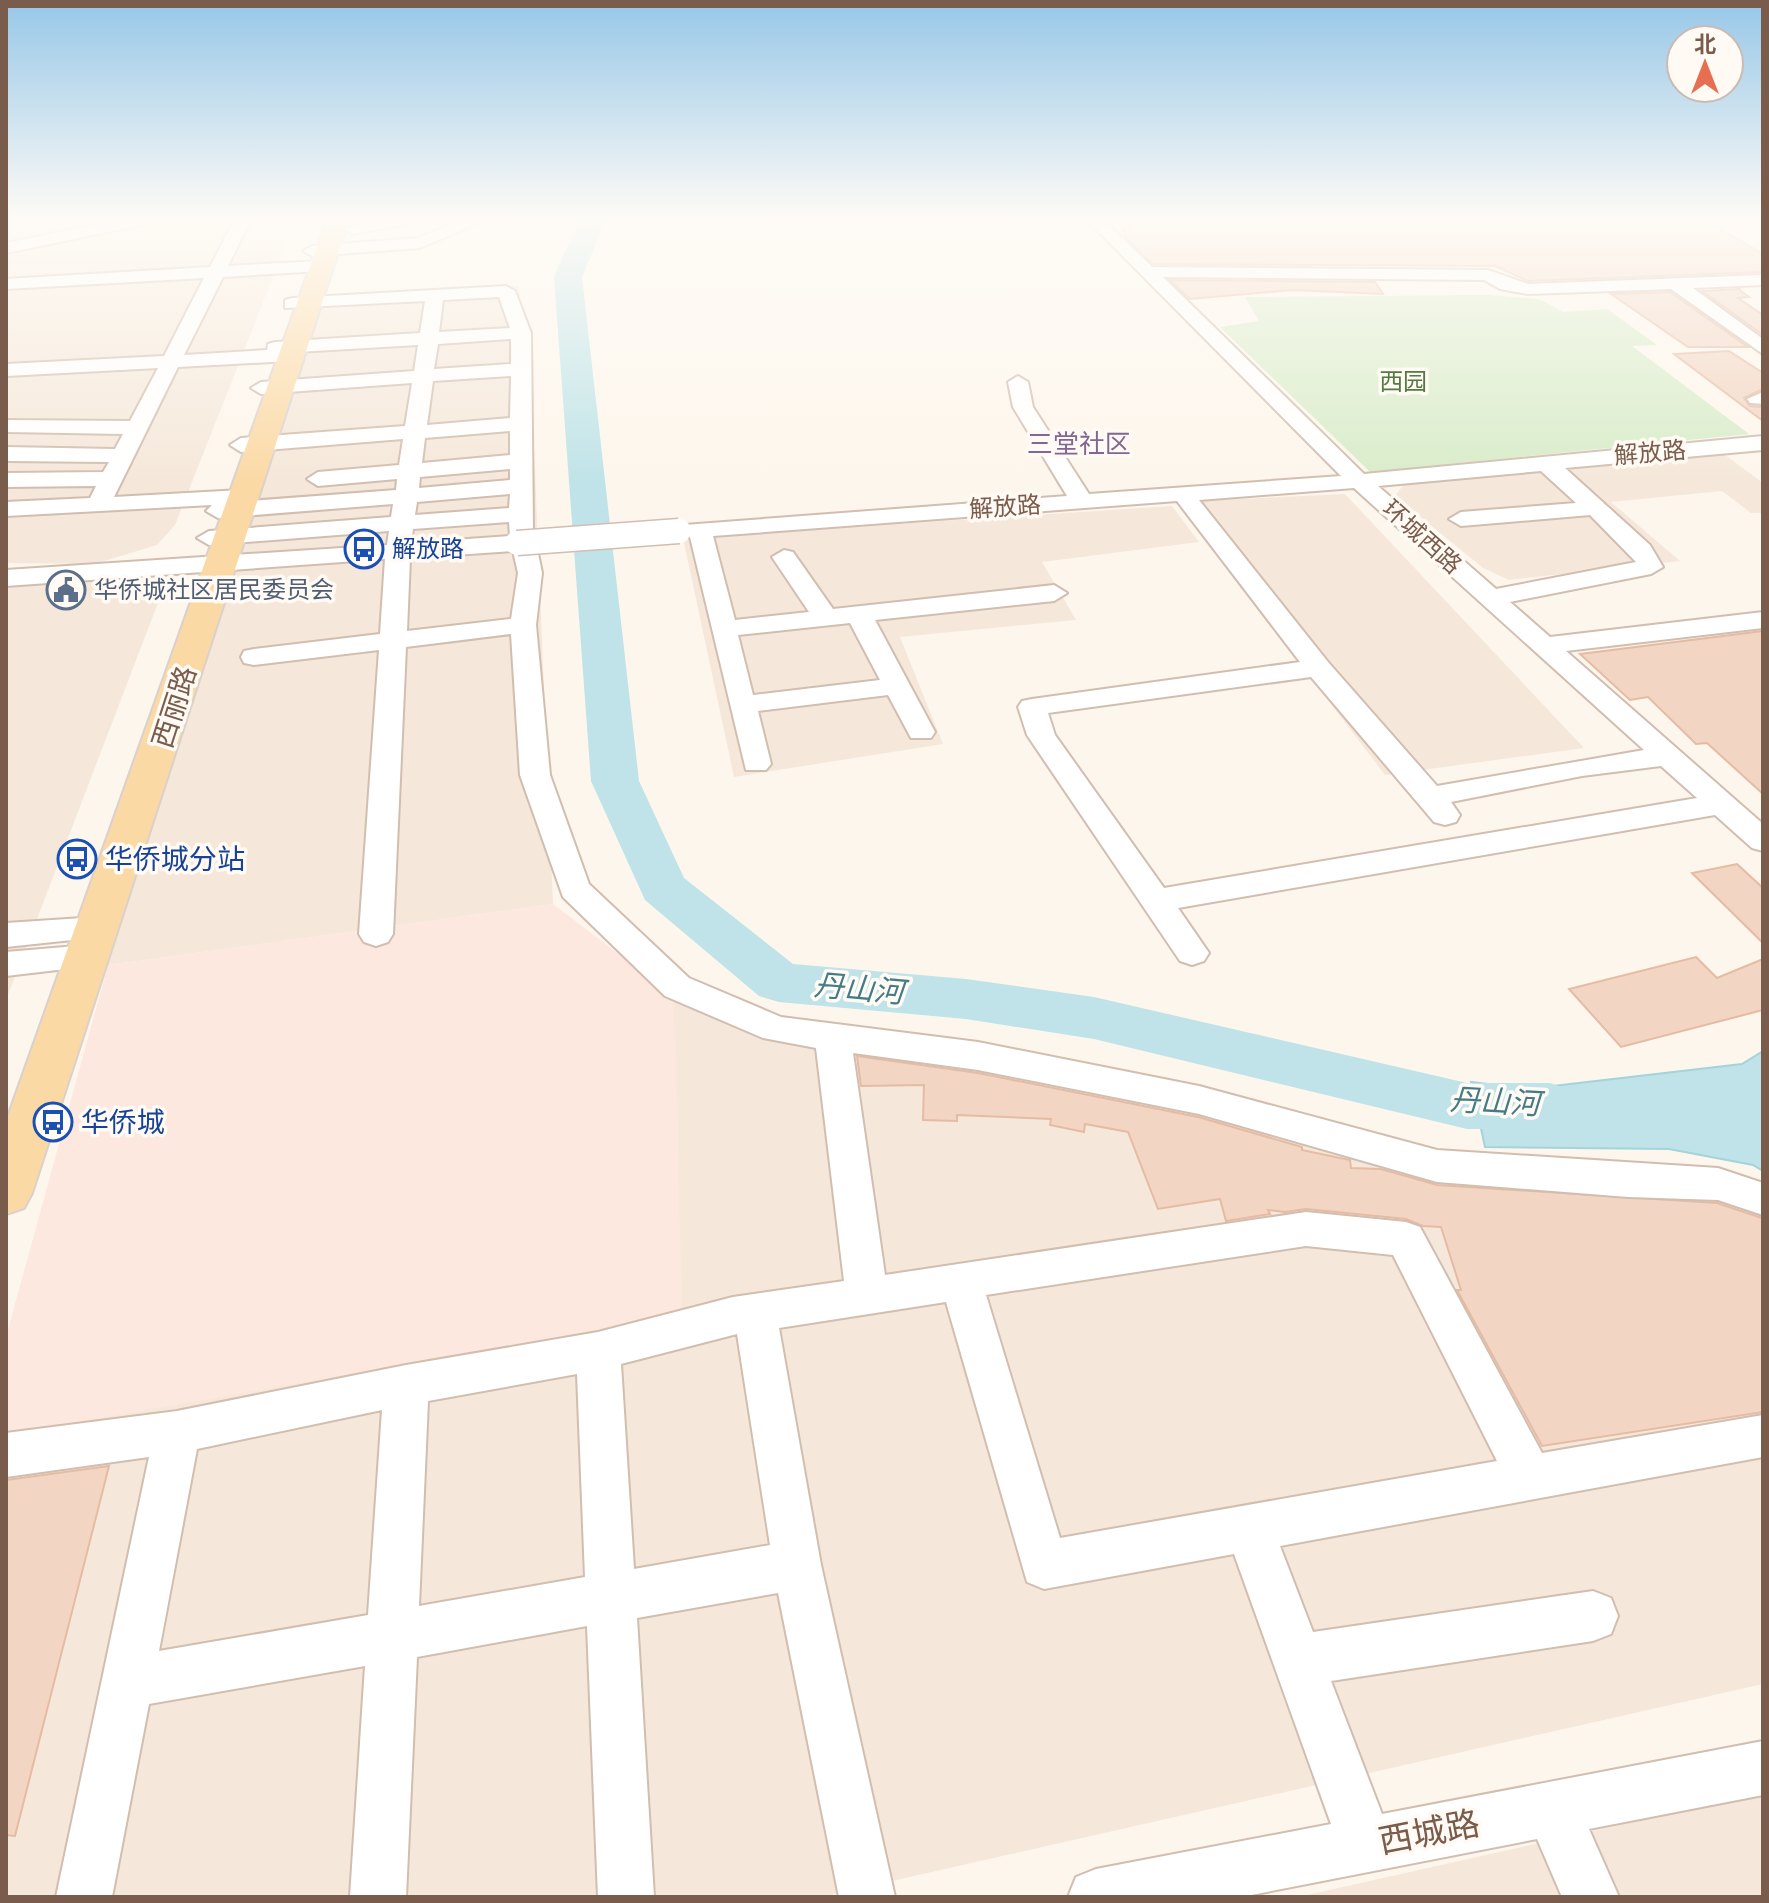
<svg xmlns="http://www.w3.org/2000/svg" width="1769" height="1903" viewBox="0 0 1769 1903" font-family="'Archivo Narrow','Noto Sans SC',sans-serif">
<rect width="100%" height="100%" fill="#fdf6ec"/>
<path fill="#f5e8da" d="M 6,219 L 296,219 L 175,525 L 157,545 L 94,564 L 6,563 Z
M 519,286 L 531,376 L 553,904 L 108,965 L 219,593 L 319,299 Z
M 1725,455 L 1763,483 L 1763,513 L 1751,513 L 1722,491 L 1611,502 L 1680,561 L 1509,580 L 1483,568 L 1395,496 L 1404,484 Z
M 1345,494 L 1584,748 L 1385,775 L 1177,502 Z
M 1172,506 L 1199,542 L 1042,562 L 1076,620 L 900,637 L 943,744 L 734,777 L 683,538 Z
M 6,579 L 166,582 L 6,1000 Z
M 674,996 L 1092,1072 L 1419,1151 L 1763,1194 L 1763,1684 L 821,1897 L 6,1897 L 6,1435 Z
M 1763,1793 L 1763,1897 L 1298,1897 Z"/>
<path fill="#fde8e0" d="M 553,904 L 674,996 L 682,1315 L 6,1435 L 6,1337 L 108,965 Z"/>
<path fill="#d8ecc9" d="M 1489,295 L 1539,299 L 1563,312 L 1607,309 L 1657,345 L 1632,346 L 1749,434 L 1370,472 L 1220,327 L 1259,321 L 1245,297 Z"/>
<path fill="#bfe3e8" stroke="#a5d3da" stroke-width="2" d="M 1763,1051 L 1763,1171 L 1753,1165 L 1669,1149 L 1485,1147 L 1471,1082 L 1527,1089 L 1742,1064 Z"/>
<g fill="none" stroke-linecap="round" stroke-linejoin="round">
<path fill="#bfe3e8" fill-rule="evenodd" d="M 580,219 L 606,219 L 582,277 L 639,781 L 684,878 L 793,964 L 966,979 L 1094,997 L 1467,1083 L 1550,1083 L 1571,1090 L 1580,1106 L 1571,1122 L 1550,1129 L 1467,1129 L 1094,1039 L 966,1019 L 779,1002 L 759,996 L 645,900 L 591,781 L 554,277 Z"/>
</g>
<path fill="#f3d5c3" stroke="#e6bba3" stroke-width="2" d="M 1126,219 L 1703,219 L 1763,254 L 1763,272 L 1528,281 L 1495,266 L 1153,264 L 1127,239 L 1122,228 L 1130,228 Z
M 1170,280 L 1375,282 L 1383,294 L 1292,290 L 1190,299 Z
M 1738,289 L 1749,297 L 1738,298 L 1763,315 L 1763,335 L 1702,291 L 1741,289 Z
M 1670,292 L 1748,347 L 1688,347 L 1611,294 Z
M 1729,351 L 1763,373 L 1763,389 L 1744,398 L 1750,406 L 1763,407 L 1763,421 L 1674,354 Z
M 1763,631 L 1763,794 L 1707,743 L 1696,744 L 1648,697 L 1630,700 L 1580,654 Z
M 1737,864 L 1763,888 L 1763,943 L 1692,873 Z
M 1696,957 L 1717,978 L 1763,959 L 1763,1010 L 1621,1047 L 1569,989 Z
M 857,1056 L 978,1073 L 1198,1117 L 1302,1147 L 1302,1150 L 1350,1160 L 1351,1168 L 1381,1169 L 1437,1185 L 1717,1203 L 1762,1218 L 1763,1412 L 1542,1446 L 1457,1290 L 1461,1290 L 1441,1227 L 1423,1226 L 1406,1219 L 1306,1209 L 1285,1212 L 1268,1210 L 1270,1214 L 1226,1221 L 1220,1199 L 1158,1209 L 1128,1132 L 1085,1124 L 1084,1132 L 1050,1125 L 1051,1119 L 957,1115 L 957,1121 L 923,1120 L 924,1085 L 861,1086 Z
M 109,1466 L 15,1836 L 6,1835 L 6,1480 Z"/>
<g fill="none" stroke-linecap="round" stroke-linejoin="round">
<defs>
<path id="minor" d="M 124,219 L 155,219 L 147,224 L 6,253 L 6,243 Z
M 235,219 L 251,219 L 228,266 L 321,261 L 330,266 L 321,271 L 223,277 L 184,355 L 267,350 L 268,344 L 275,342 L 420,333 L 425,301 L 285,308 L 285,300 L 292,298 L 506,286 L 515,291 L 531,333 L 533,529 L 542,573 L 536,625 L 550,775 L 589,884 L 689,978 L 781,1017 L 978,1042 L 1199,1086 L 1437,1150 L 1718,1168 L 1763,1183 L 1763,1215 L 1718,1200 L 1628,1197 L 1437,1182 L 1199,1114 L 978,1070 L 853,1053 L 885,1275 L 1306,1212 L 1406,1222 L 1420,1227 L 1542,1453 L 1763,1415 L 1763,1457 L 1280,1546 L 1313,1632 L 1593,1591 L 1611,1598 L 1618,1616 L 1611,1634 L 1593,1641 L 1331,1681 L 1382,1814 L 1763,1741 L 1763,1795 L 1589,1829 L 1619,1897 L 1562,1897 L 1537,1839 L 1241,1897 L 1068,1897 L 1076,1877 L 1096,1869 L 1331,1824 L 1234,1554 L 1044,1589 L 1027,1582 L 946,1302 L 779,1328 L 821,1565 L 895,1897 L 839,1897 L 778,1593 L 637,1618 L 654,1897 L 598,1897 L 587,1626 L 417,1657 L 406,1897 L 350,1897 L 365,1666 L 149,1704 L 112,1897 L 56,1897 L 149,1457 L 6,1477 L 6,1433 L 177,1411 L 406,1365 L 598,1332 L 733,1297 L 844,1281 L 816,1048 L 763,1038 L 665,996 L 563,897 L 520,775 L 511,634 L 406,647 L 393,934 L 388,942 L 376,946 L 364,942 L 359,934 L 379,650 L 254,665 L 244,663 L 241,657 L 244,651 L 254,649 L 380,634 L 385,559 L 6,586 L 6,570 L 387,545 L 389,531 L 209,545 L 197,538 L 209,531 L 391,517 L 393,504 L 218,518 L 206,511 L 212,505 L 6,516 L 6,502 L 90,498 L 96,486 L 6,487 L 6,473 L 103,472 L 109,462 L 6,461 L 6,447 L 115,449 L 123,434 L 6,432 L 6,420 L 130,421 L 158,368 L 6,376 L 6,364 L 164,356 L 204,278 L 6,289 L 6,279 L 210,267 ZM 499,297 L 510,328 L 439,332 L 443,300 ZM 511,339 L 511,364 L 434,369 L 438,344 ZM 418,345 L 414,371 L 261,382 L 251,388 L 261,394 L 412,383 L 405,426 L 241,438 L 230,445 L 241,452 L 403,439 L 399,465 L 318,472 L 307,479 L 318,486 L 397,479 L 396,490 L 249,501 L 253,497 L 249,492 L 241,490 L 114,497 L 178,367 L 289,361 L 296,359 L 297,352 ZM 511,376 L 510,418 L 427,425 L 433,381 ZM 510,431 L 510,455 L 422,463 L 425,438 ZM 510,469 L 510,480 L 419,488 L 420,477 ZM 510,494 L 509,508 L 415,515 L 417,502 ZM 509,522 L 510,536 L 411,543 L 413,529 ZM 513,551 L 518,573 L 511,619 L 407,631 L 410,558 ZM 1306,1246 L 1393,1255 L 1497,1461 L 1060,1538 L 986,1295 ZM 737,1334 L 770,1545 L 634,1569 L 621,1364 ZM 577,1374 L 585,1577 L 419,1606 L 428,1401 ZM 382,1410 L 368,1615 L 159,1651 L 197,1449 Z
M 381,219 L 415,219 L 407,224 L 352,234 L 344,229 Z
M 466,219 L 488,219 L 420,248 L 312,256 L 303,251 L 312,246 L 417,238 Z
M 1086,219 L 1103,219 L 1152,267 L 1488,270 L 1528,284 L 1763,275 L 1763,285 L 1693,288 L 1763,339 L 1763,354 L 1671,289 L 1528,294 L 1500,289 L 1484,280 L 1163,277 L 1364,474 L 1763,436 L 1763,450 L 1565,468 L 1650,545 L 1663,567 L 1651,574 L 1510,602 L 1550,637 L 1763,612 L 1763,628 L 1566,651 L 1763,824 L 1763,851 L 1752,848 L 1715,815 L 1178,908 L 1209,953 L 1204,961 L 1192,965 L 1180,961 L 1027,735 L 1018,707 L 1022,701 L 1032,699 L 1300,662 L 1177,501 L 713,536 L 735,620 L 809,612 L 772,557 L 784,550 L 793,552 L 833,609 L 1054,585 L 1067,593 L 1054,601 L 875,620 L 935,732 L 931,738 L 911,738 L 888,695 L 758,711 L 771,764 L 766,770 L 746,770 L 690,537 L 671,536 L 667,531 L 671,526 L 1067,496 L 1013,407 L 1008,382 L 1018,376 L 1028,382 L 1033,407 L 1089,494 L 1341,476 ZM 1541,471 L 1576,503 L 1461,512 L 1449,519 L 1461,526 L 1590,515 L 1636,562 L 1496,589 L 1378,486 ZM 1354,488 L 1644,750 L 1437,786 L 1328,662 L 1199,500 ZM 850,623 L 880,680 L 753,695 L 738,635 ZM 1311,677 L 1434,822 L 1445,825 L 1456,822 L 1460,815 L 1451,802 L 1582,776 L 1661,766 L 1697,798 L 1164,888 L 1055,735 L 1048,713 Z
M 1763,392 L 1763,404 L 1750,403 L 1747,399 Z
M 98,917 L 110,920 L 115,928 L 110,936 L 6,947 L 6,923 Z
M 88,945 L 100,949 L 105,957 L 100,965 L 6,976 L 6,952 Z"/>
<path id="major" d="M 327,219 L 349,219 L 32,1193 L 24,1208 L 6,1214 L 6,1122 Z"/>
</defs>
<use href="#minor" stroke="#d1beb0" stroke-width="4"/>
<use href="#major" stroke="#dad1cd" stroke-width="4"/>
<use href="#minor" fill="#fff" fill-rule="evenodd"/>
<use href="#major" fill="#fbd9a5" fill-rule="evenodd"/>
<defs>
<path id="minor-bridge" d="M 517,543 L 679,531"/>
</defs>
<use href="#minor-bridge" stroke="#d1beb0" stroke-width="27" stroke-linecap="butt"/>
<use href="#minor-bridge" stroke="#fff" stroke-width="24"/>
</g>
<linearGradient id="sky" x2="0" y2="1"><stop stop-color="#97c7e8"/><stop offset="0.45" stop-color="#fefbf6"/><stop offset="1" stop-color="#fefbf6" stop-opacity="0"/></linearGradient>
<rect width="1769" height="485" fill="url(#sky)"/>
<defs>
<symbol id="bus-ring" viewBox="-11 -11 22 22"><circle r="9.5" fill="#fffaf3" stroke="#1a4fb4" stroke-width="1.5"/><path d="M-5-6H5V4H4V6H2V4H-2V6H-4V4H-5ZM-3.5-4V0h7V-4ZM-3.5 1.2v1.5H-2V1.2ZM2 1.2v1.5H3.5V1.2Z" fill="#1a4fb4"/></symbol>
<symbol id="civic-ring" viewBox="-11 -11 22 22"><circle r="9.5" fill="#fffaf3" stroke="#5c6f8a" stroke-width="1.5"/><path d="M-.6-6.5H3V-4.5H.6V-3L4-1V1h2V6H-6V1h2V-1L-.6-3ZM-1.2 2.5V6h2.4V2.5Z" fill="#5c6f8a"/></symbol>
</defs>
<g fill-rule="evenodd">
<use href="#bus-ring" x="342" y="527" width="44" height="44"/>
<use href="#civic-ring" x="44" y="568" width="44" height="44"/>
<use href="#bus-ring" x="55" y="837" width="44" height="44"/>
<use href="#bus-ring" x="31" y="1100" width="44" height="44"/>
</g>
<g text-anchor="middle" stroke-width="7" stroke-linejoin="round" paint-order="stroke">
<g font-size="24" fill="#537a41" stroke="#fffaf3">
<text x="1403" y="390">西园</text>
</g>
<g font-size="24" fill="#7a5c4d" stroke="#fffaf3">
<text transform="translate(1650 453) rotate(-5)" y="8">解放路</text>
<text transform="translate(1005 507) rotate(-4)" y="8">解放路</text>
<text transform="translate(1422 537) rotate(42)" y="8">环城西路</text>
</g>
<g font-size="24" fill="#164399" stroke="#fffaf3" text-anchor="start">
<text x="392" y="557">解放路</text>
</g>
<g font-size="24" fill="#4e5e75" stroke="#fffaf3" text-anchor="start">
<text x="94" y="598">华侨城社区居民委员会</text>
</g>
<g font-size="26" fill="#846695" stroke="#fffaf3">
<text x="1079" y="453">三堂社区</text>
</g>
<g font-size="28" fill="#7a5c4d" stroke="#fffaf3">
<text transform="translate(174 707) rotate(-72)" y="10">西丽路</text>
</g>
<g font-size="28" fill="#164399" stroke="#fffaf3" text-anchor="start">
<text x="105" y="869">华侨城分站</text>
<text x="81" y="1132">华侨城</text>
</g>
<g font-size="30" font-style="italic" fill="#437c86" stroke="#fffaf3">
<text transform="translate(859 989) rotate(5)" y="10">丹山河</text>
<text transform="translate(1495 1102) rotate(3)" y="10">丹山河</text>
</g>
<g font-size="34" fill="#7a5c4d" stroke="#fffaf3">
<text transform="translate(1429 1832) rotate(-11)" y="12">西城路</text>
</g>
</g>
<rect width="1769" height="1903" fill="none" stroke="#7a5c4d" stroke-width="16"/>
<g transform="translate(1705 64)"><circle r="38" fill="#fffaf3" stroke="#cabbb1" stroke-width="2"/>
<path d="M0-6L14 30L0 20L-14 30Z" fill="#e76f51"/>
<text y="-12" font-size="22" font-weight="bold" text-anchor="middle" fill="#7a5c4d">北</text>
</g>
</svg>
